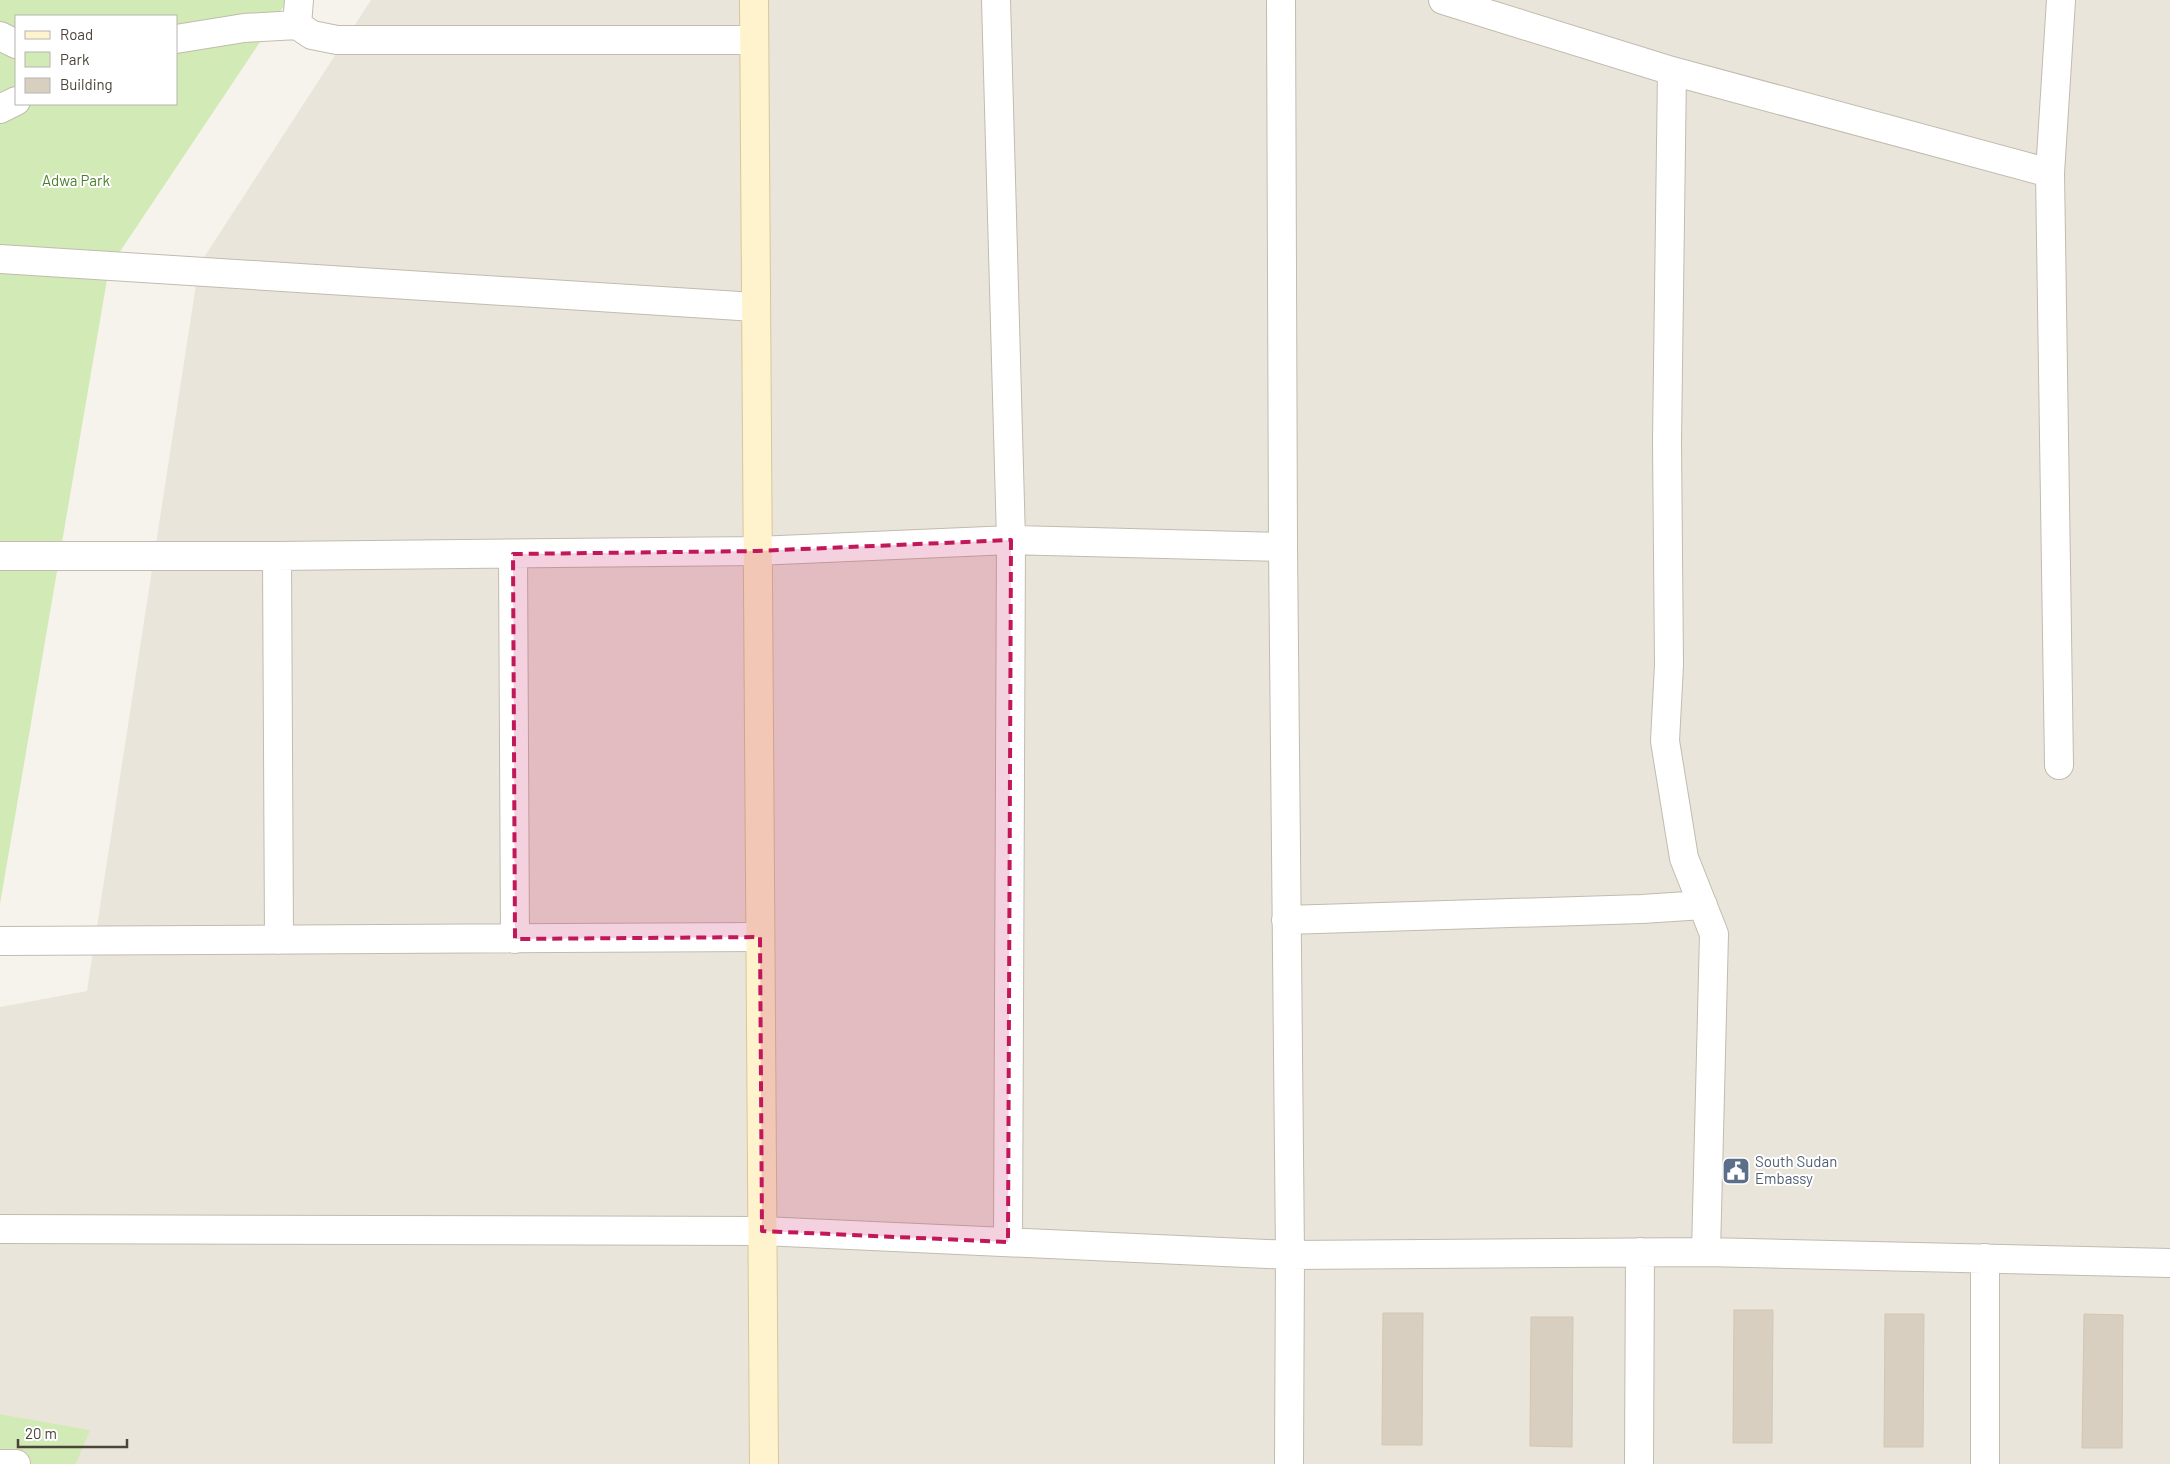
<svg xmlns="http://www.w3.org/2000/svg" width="2170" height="1464" viewBox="0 0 2170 1464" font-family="Barlow,sans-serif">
<rect width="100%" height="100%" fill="#f6f3ec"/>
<path fill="#eae5da" d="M 371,0 L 2170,0 L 2170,1464 L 76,1464 L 89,1430 L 0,1414 L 0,1007 L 87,991 L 199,265 Z"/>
<path fill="#d2eab5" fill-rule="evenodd" d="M 0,0 L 288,0 L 109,268 L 0,904 ZM 16,16 L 176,16 L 176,104 L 16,104 Z
M 0,1414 L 90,1430 L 76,1464 L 0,1464 Z"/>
<path fill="#d8cfc1" stroke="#d3c7b4" d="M 1734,1310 L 1773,1310 L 1772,1443 L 1733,1443 Z
M 1383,1313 L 1423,1313 L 1422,1445 L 1382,1445 Z
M 1885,1314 L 1924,1314 L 1923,1447 L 1884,1447 Z
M 2084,1314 L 2123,1315 L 2122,1448 L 2082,1448 Z
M 1531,1317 L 1573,1317 L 1572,1447 L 1530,1446 Z"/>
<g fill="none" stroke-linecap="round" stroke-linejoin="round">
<defs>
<path id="street" d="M 996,0 L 1011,540 L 1008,1242
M 1281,0 L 1283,547 L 1290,1255 L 1289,1464
M 1443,0 L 1672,71 L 2050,173
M 297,25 L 299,0
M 0,36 L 16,44
M 176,39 L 244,28 L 297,25 L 312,35 L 337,40 L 754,40
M 1672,71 L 1667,441 L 1669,665 L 1665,741 L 1684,858 L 1714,934 L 1706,1252
M 0,109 L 16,101
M 0,259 L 755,307
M 513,554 L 515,939
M 0,556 L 277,556 L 757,551 L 1011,540 L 1283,547
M 277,556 L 279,940
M 2059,765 L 2050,173 L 2061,0
M 1286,920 L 1642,909 L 1703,905
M 0,941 L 760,937
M 0,1229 L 762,1231 L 1290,1255 L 1706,1252 L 2170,1263
M 0,1464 L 16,1464
M 1639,1464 L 1640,1252
M 1985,1464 L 1985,1258"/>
<path id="secondary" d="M 754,0 L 764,1464"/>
</defs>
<use href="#street" stroke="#c2bbae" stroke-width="30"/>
<use href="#secondary" stroke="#d6c79b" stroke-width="30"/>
<use href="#street" stroke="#fff" stroke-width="28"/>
<use href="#secondary" stroke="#fff3cd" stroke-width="28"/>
</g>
<path fill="#c2185b" fill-opacity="0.2" stroke="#c2185b" stroke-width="4" stroke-dasharray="10 6" stroke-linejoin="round" d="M 1011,540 L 1008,1242 L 762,1231 L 760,937 L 515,939 L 513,554 L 757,551 Z"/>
<defs>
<symbol id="civic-square" viewBox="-11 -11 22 22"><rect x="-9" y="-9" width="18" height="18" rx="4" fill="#5c6f8a" stroke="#fff"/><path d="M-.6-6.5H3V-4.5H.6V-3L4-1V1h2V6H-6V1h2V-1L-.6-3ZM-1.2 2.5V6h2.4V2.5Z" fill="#fff"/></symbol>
</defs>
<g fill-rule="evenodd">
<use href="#civic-square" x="1720" y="1155" width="32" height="32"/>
</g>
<g text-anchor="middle" stroke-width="4" stroke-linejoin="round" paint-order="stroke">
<g font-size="15" fill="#4a7f2a" stroke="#fff">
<text x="76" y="186">Adwa Park</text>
</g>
<g font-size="15" fill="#4e5e75" stroke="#fff" text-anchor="start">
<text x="1755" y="1167">South Sudan<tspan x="1755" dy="17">Embassy</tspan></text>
</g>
</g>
<rect x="15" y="15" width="162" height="90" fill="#ffffff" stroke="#b7b4b0"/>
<rect x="25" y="31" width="25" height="8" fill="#fff3cd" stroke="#b7b4b0"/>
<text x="60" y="40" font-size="15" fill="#4b4439">Road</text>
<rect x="25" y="52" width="25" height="15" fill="#d2eab5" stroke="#b7b4b0"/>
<text x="60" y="65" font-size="15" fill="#4b4439">Park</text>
<rect x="25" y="78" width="25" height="15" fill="#d8cfc1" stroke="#b7b4b0"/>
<text x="60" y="90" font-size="15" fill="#4b4439">Building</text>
<path d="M18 1439v8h109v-8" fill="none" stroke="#4b4439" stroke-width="2.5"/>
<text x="25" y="1439" font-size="15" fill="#4b4439" stroke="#ffffff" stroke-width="4" paint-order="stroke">20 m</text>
</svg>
